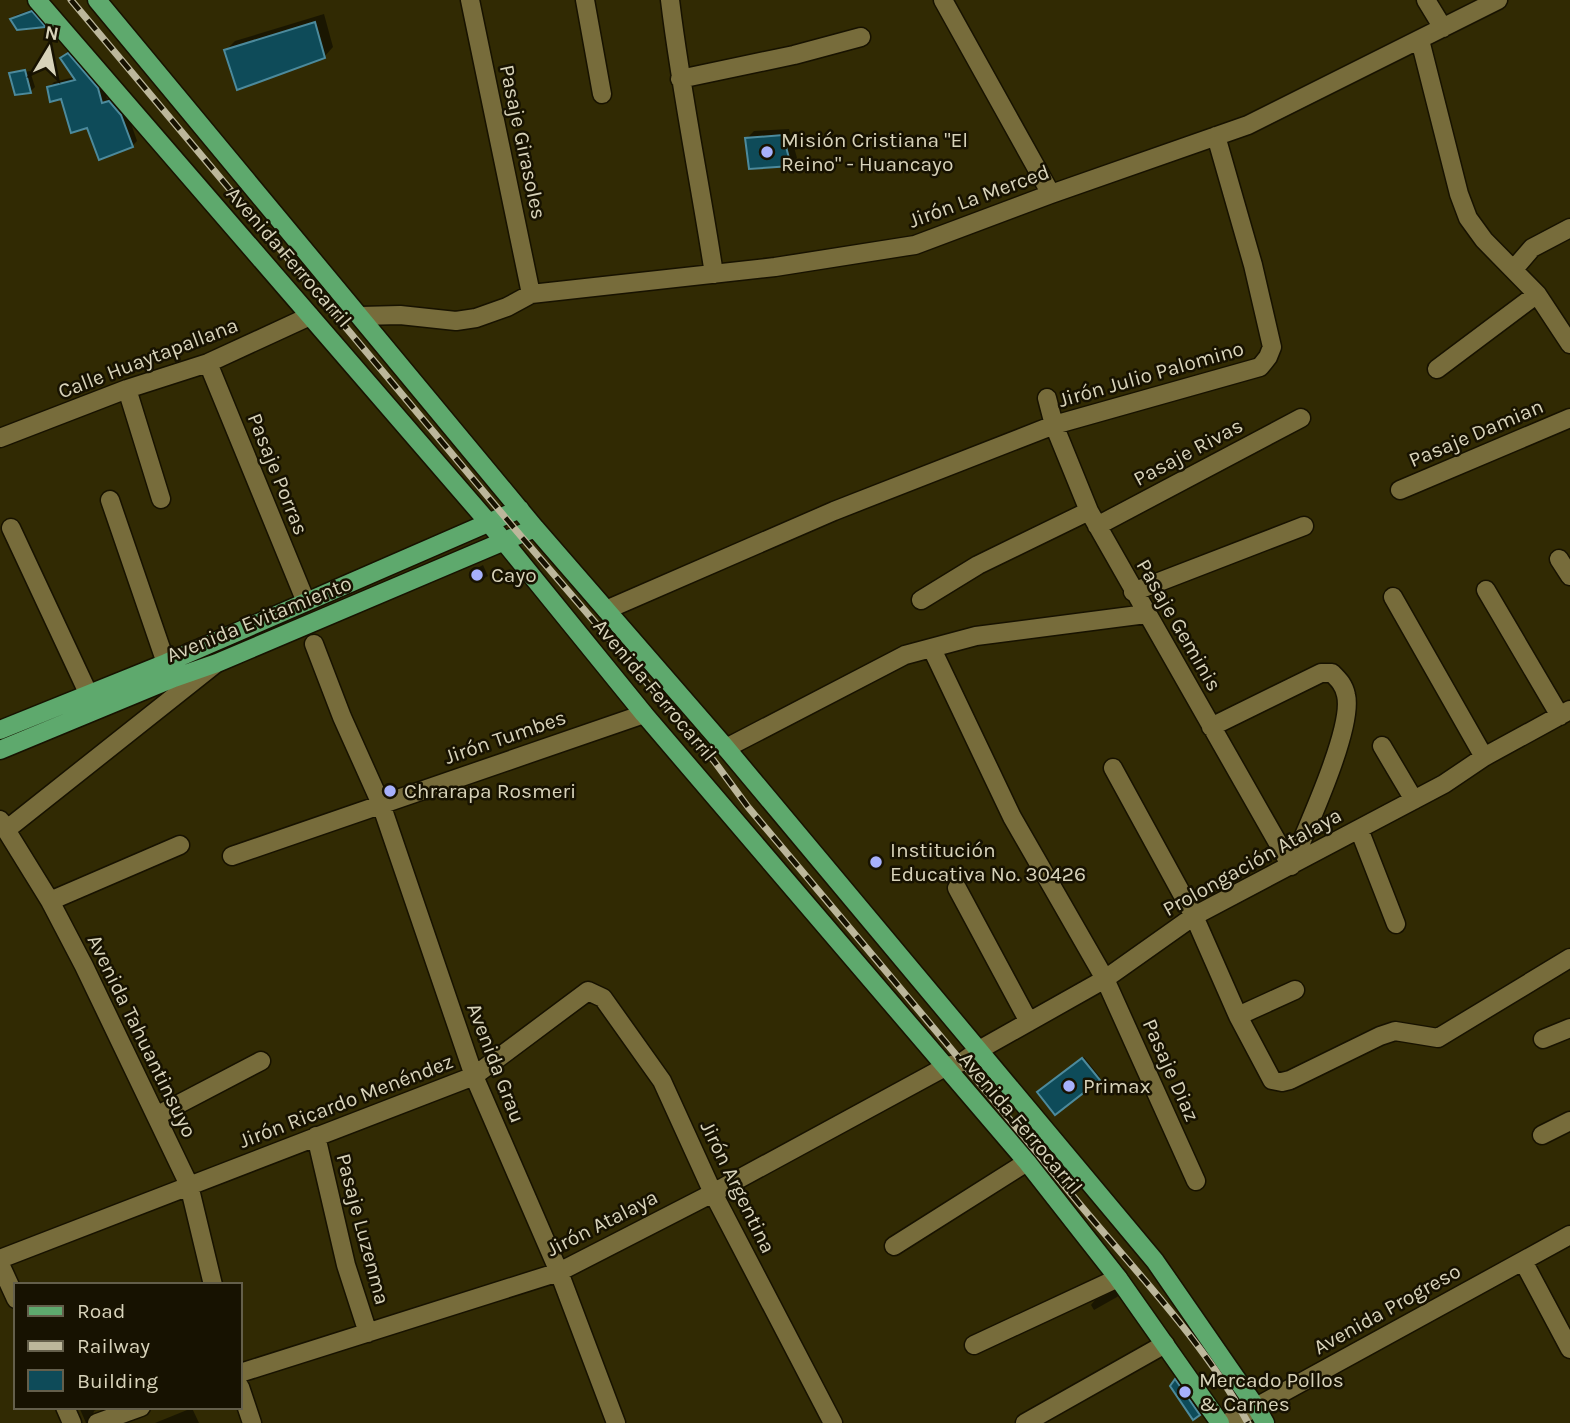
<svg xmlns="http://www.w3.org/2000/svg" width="1570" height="1423" viewBox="0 0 1570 1423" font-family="Karla,sans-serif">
<rect width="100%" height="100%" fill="#312a03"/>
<path fill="#0007" d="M 36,8 L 48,22 L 45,26 L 18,28 L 12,19 L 16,15 Z
M 324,14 L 333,47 L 324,57 L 226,50 L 235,41 Z
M 74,50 L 103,83 L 107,99 L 115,96 L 126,109 L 137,141 L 132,146 L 88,126 L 62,97 L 49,87 L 54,82 L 75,77 L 62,58 Z
M 14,71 L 14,74 L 30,71 L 35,87 L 31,91 L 16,93 L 11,73 Z
M 789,129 L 797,158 L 791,165 L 750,167 L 747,138 L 754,131 Z
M 483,565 L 488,576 L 475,583 L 470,572 Z
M 1084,1057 L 1100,1077 L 1055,1112 L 1040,1092 Z
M 1119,1289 L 1121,1293 L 1117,1297 L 1094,1310 L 1091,1305 L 1095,1300 Z
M 1180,1377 L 1203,1410 L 1193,1418 L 1172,1387 Z
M 79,1407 L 102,1407 L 94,1411 L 92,1418 L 96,1423 L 86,1423 Z
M 192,1408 L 199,1423 L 155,1423 Z"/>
<path fill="#0e4b59" stroke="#4c8a9c" stroke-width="2" d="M 32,11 L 46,27 L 17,30 L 10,19 Z
M 315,22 L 325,58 L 237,90 L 224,50 Z
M 68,53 L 98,88 L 102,103 L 109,101 L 121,115 L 133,147 L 99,160 L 87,128 L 71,133 L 61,99 L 50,102 L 47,87 L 75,80 L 60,58 Z
M 25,70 L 31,93 L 15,95 L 9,73 Z
M 783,135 L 791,166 L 749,169 L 745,138 Z
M 1082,1058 L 1100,1080 L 1055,1115 L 1037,1092 Z
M 1175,1379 L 1200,1415 L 1193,1420 L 1170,1386 Z"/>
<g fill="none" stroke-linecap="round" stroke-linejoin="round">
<defs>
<path id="minor" d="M 470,0 L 531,294
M 585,0 L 602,94
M 670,0 C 681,92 700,182 714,274
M 943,0 L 1051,194
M 1426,0 L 1443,28
M 1420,40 L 1459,194 L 1468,218 L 1484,240 L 1537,294 L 1570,344
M 680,79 L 794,55 L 861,37
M 1514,269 L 1532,248 L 1570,228
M 360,316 L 400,315 L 456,321 L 476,318 L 507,307 L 531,294 L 775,267 L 915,245 L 1051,194 L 1248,125 L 1498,0
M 208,363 L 306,602
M 1437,369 L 1537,294
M 127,389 L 161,499
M 1047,398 L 1054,425 L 1089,511 L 1291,866
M 0,438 L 127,389 L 208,363 L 310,316
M 1400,490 L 1570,418
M 110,500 L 166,663
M 1097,526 L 1301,418
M 11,528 L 89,695
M 1559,559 L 1570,576
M 1486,590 L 1560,716
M 1133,592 L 1304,526
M 1393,597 L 1484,757
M 921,600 L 978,565 L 1089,511
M 606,610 L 834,511 L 1054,425 L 1260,367 L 1268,357 L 1272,347 L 1253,265 L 1216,136
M 314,644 L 342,717 L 381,804 L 474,1076 L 559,1272 L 616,1423
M 932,649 L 1012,817 L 1105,979 L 1196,1181
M 1211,727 L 1321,673 L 1332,673 C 1339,680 1344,685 1346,695 C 1354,728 1305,832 1291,866
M 1382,746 L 1414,800
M 726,748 L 905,655 L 976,636 L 1146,614
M 1113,768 L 1194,916 L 1238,1016 L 1272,1080 L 1282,1082 L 1290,1080 L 1380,1036 L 1395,1031 L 1438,1038 L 1570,958
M 0,820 L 50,901 L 84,966 L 189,1185 L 213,1285
M 1359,829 L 1396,924
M 6,830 L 214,665
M 232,856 L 644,714
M 957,888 L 1029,1022
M 50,901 L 180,845
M 1238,1016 L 1295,990
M 1543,1039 L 1570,1028
M 156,1116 L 261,1061
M 1542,1135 L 1570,1121
M 316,1136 L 346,1265 L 368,1333
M 894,1246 L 1027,1162
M 0,1259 L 474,1076 L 588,991 L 603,998 L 662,1081 L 713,1193 L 833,1423
M 1523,1261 L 1570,1349
M 0,1264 L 16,1299
M 974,1345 L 1118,1278
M 240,1373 L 559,1272 L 713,1193 L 945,1067 L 962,1062 L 979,1050 L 1105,979 L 1194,916 L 1444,784 L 1484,757 L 1570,710
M 240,1387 L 252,1423
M 65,1407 L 72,1423
M 97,1423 L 141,1407
M 1025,1423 L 1165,1344
M 1227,1423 L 1570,1235"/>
<path id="major" d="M 37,0 L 489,523 L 644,714 L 1027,1162 L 1118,1278 L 1220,1423
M 97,0 L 535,528 L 726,748 L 1155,1261 L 1256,1407 L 1265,1423
M 0,730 L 166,663 L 520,509
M 0,750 L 174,678 L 217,663 L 535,528"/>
</defs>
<use href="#minor" stroke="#171200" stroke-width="21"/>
<use href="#major" stroke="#171200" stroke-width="21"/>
<use href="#minor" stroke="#776c3b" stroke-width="18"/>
<use href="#major" stroke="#5ea96d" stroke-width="18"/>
<defs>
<path id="rail" d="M 71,0 L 520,535 L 714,761 L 748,807 C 858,938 969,1069 1077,1201 C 1135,1271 1205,1343 1248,1423"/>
</defs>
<use href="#rail" stroke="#bcb79b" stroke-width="7"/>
<use href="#rail" stroke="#171201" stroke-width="4.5" stroke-dasharray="13" stroke-linecap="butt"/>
</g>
<g fill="#a7b1fc" stroke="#171201" stroke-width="2.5">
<circle cx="767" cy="152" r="7"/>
<circle cx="477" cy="575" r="7"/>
<circle cx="390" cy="791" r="7"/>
<circle cx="876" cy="862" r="7"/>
<circle cx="1069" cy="1086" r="7"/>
<circle cx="1185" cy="1392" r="7"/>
</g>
<g text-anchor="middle" stroke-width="5" stroke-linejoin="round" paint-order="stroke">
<g font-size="21" fill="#d8d3ba" stroke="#171201" text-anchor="start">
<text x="781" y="147">Misión Cristiana "El<tspan x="781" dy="24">Reino" - Huancayo</tspan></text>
<text x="491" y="582">Cayo</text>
<text x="404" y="798">Chrarapa Rosmeri</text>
<text x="890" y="857">Institución<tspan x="890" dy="24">Educativa No. 30426</tspan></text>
<text x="1083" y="1093">Primax</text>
<text x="1199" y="1387">Mercado Pollos<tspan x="1199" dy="24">&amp; Carnes</tspan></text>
</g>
<g font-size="21" fill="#d8d3ba" stroke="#171201">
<text transform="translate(523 142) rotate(78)" y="7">Pasaje Girasoles</text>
<text transform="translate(979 196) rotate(-20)" y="7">Jirón La Merced</text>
<text transform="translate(289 257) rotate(49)" y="7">Avenida Ferrocarril</text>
<text transform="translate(148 358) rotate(-21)" y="7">Calle Huaytapallana</text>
<text transform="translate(1151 374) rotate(-16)" y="7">Jirón Julio Palomino</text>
<text transform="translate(1476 433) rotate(-23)" y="7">Pasaje Damian</text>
<text transform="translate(1188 452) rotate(-28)" y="7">Pasaje Rivas</text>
<text transform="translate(278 474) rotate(68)" y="7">Pasaje Porras</text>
<text transform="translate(259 619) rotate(-22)" y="7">Avenida Evitamiento</text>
<text transform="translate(1179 625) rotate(60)" y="7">Pasaje Geminis</text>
<text transform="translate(655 690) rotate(50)" y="7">Avenida Ferrocarril</text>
<text transform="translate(505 737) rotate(-19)" y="7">Jirón Tumbes</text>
<text transform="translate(1252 862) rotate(-29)" y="7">Prolongación Atalaya</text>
<text transform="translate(142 1036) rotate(64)" y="7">Avenida Tahuantinsuyo</text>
<text transform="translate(496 1063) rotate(69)" y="7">Avenida Grau</text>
<text transform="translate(1171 1070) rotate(66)" y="7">Pasaje Diaz</text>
<text transform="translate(346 1101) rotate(-21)" y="7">Jirón Ricardo Menéndez</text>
<text transform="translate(1021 1123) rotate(50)" y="7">Avenida Ferrocarril</text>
<text transform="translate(738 1187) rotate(64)" y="7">Jirón Argentina</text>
<text transform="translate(602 1223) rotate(-27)" y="7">Jirón Atalaya</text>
<text transform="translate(363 1229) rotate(75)" y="7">Pasaje Luzenma</text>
<text transform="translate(1387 1309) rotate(-29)" y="7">Avenida Progreso</text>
</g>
</g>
<rect x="14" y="1283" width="228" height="126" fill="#171201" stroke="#645f4b" stroke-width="2"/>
<rect x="28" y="1306" width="35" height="10" fill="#5ea96d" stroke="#645f4b" stroke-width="2"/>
<text x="77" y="1318" font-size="21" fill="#d8d3ba">Road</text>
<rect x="28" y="1341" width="35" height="10" fill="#bcb79b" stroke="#645f4b" stroke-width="2"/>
<text x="77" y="1353" font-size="21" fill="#d8d3ba">Railway</text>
<rect x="28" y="1370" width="35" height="21" fill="#0e4b59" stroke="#645f4b" stroke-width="2"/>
<text x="77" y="1388" font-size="21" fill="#d8d3ba">Building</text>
<g transform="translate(49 49) rotate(10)" stroke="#171201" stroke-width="5" paint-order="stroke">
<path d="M0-5L12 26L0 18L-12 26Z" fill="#d8d3ba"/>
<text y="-10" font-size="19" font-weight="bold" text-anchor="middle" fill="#d8d3ba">N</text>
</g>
</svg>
